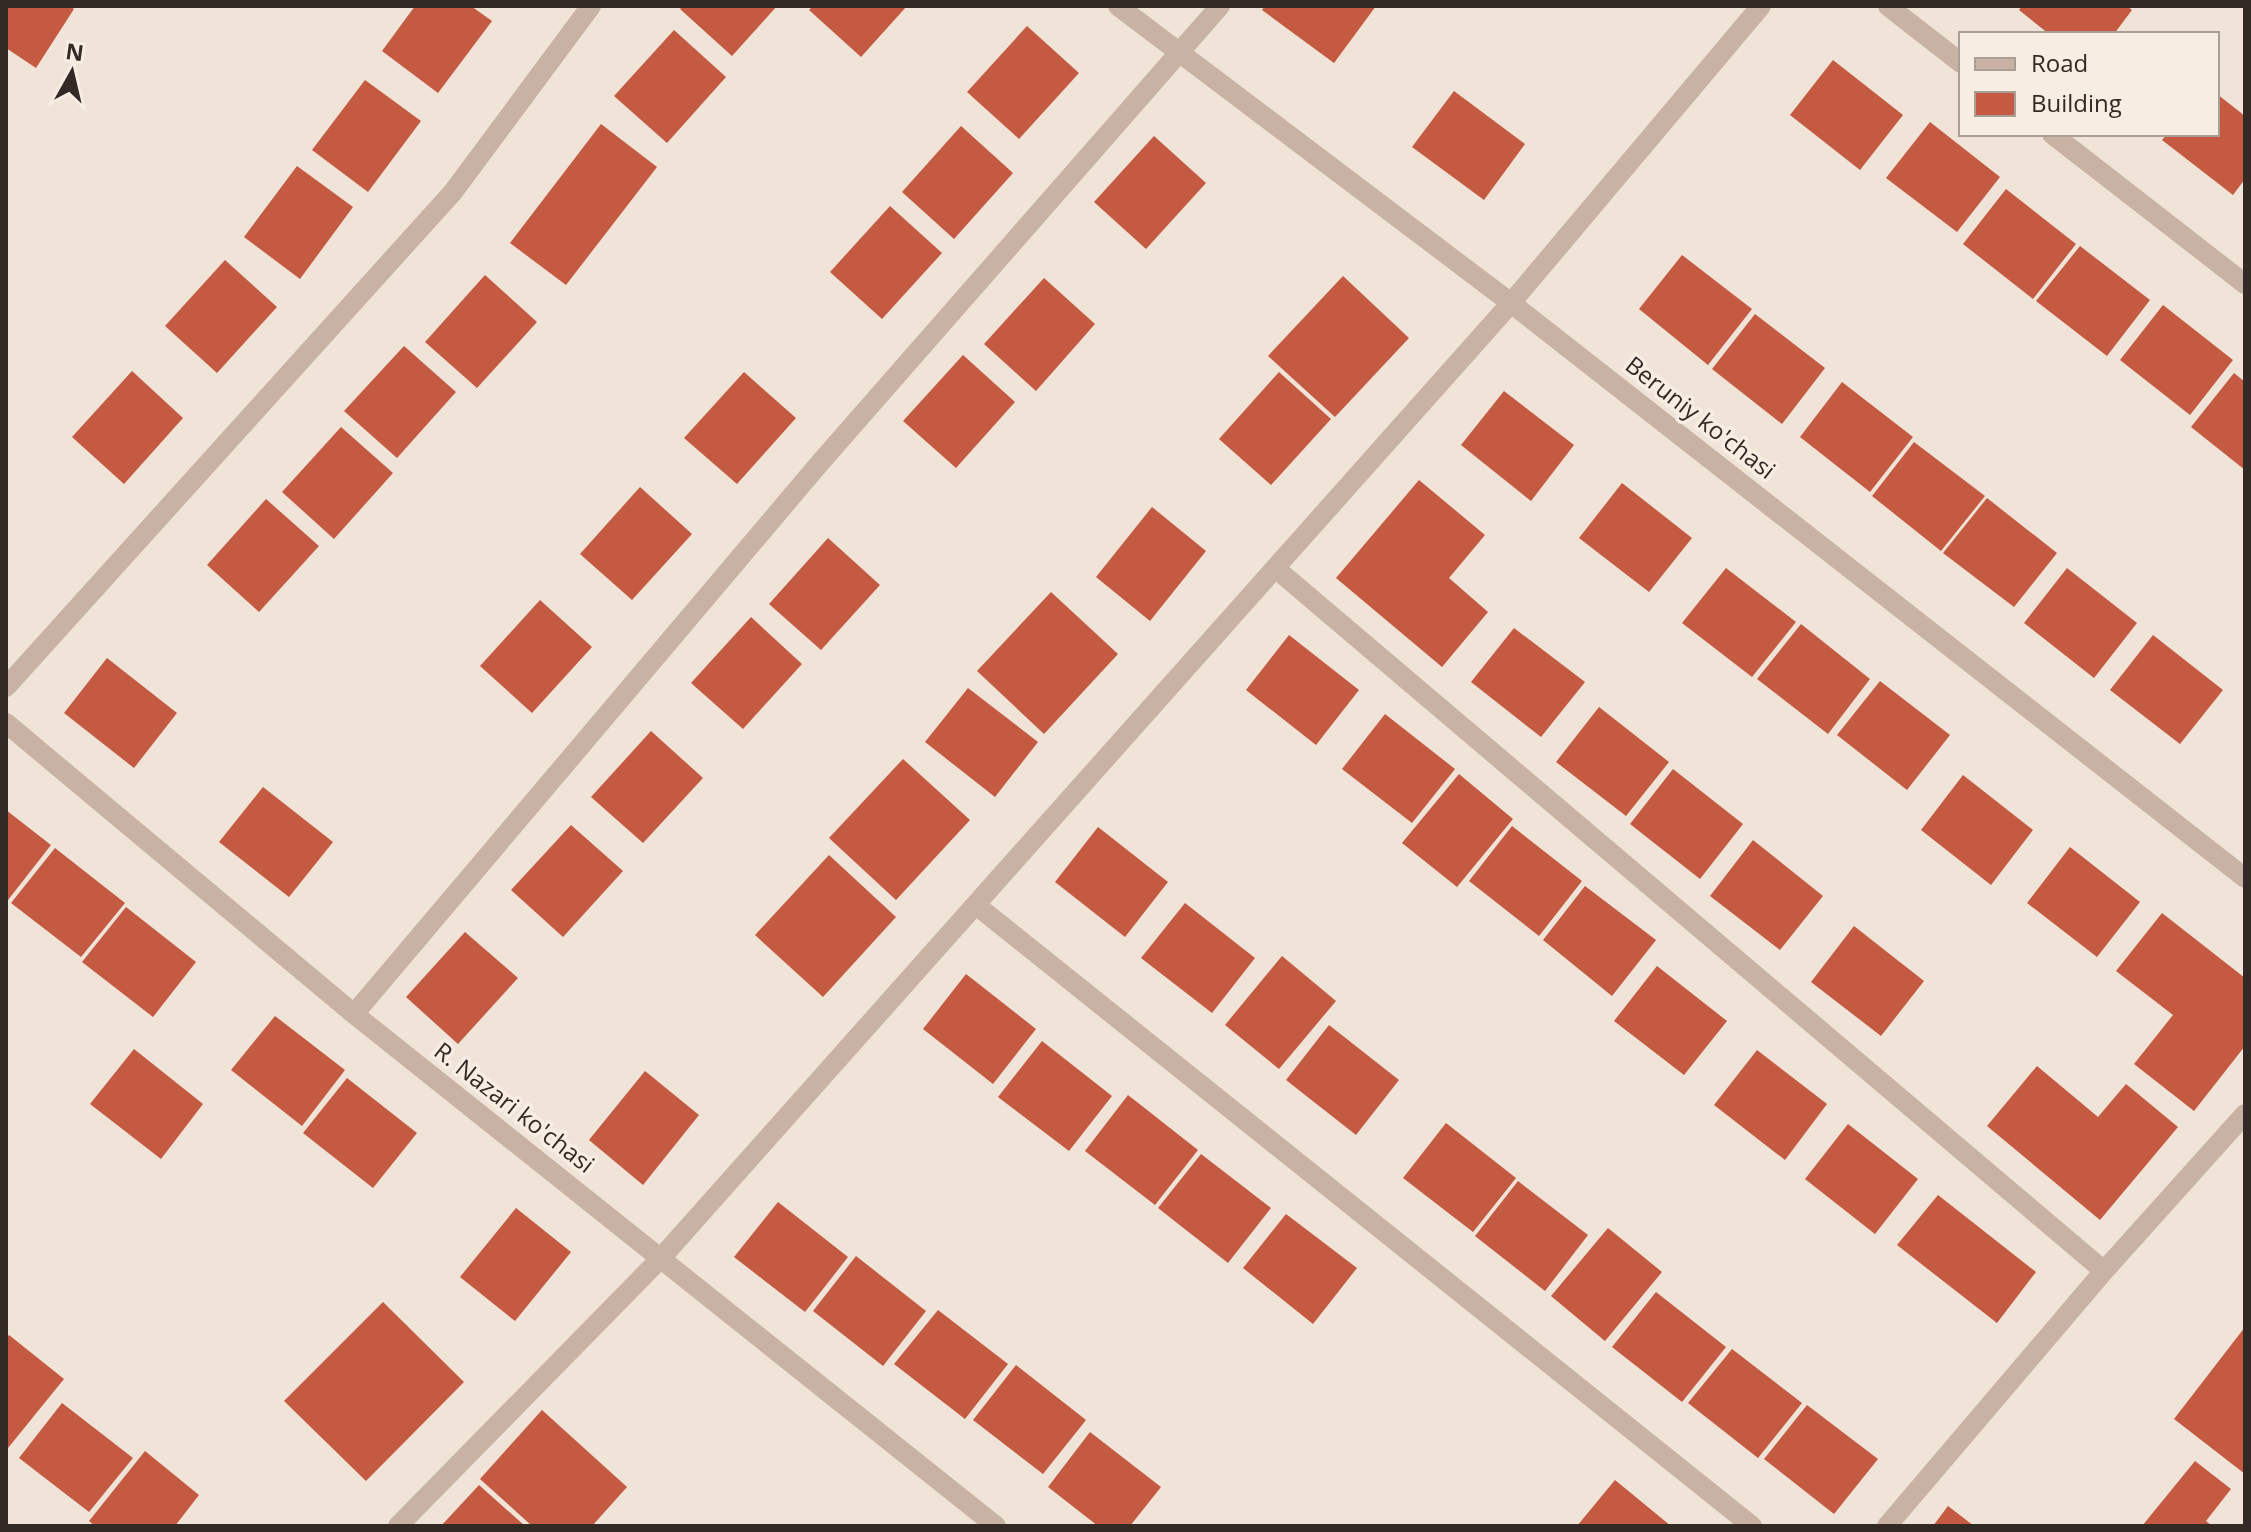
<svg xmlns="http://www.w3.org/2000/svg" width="2251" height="1532" viewBox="0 0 2251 1532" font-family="'Open Sans',sans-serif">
<rect width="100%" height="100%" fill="#f0e3d7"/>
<path fill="#c45a41" d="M 6,6 L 69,6 L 74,9 L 36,68 L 6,48 Z
M 415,6 L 471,6 L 492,21 L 438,93 L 382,51 Z
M 683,6 L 777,6 L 732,56 L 680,9 Z
M 813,6 L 907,6 L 861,57 L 809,10 Z
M 1265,6 L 1376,6 L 1334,63 L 1262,10 Z
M 2022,6 L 2127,6 L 2132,10 L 2114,34 L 2049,34 L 2019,10 Z
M 1027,26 L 1079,73 L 1019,139 L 967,92 Z
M 674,30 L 726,77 L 667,143 L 614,96 Z
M 1833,60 L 1903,115 L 1860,170 L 1790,115 Z
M 365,80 L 421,121 L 368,192 L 312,150 Z
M 1454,91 L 1525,144 L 1484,200 L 1412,147 Z
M 2217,94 L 2245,116 L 2245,179 L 2233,195 L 2162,140 L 2167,134 L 2217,134 Z
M 1930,122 L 2000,177 L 1957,232 L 1886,178 Z
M 601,124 L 657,167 L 566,285 L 510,243 Z
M 961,126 L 1013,173 L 954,239 L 902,192 Z
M 1154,136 L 1206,183 L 1146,249 L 1094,202 Z
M 297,166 L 353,207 L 300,279 L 244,237 Z
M 2006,189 L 2076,244 L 2033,299 L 1963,244 Z
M 890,206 L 942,253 L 882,319 L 830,272 Z
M 2080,246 L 2150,300 L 2107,356 L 2036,301 Z
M 1682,255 L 1752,309 L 1708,365 L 1639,309 Z
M 225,260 L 277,307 L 217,373 L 165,326 Z
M 485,275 L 537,322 L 477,388 L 425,342 Z
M 1343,276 L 1409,338 L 1335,417 L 1268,356 Z
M 1044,278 L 1095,324 L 1036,391 L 984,344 Z
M 2163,305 L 2233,360 L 2190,415 L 2120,360 Z
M 1755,314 L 1825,368 L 1782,424 L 1712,369 Z
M 404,346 L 456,392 L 397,458 L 344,411 Z
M 963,355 L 1015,402 L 956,468 L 903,421 Z
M 132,371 L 183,418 L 124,484 L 72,437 Z
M 744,372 L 796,418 L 737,484 L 684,438 Z
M 1279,372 L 1331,419 L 1271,485 L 1219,439 Z
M 2234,373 L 2245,382 L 2245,470 L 2191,427 Z
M 1842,382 L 1913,437 L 1870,492 L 1800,437 Z
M 1504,391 L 1574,445 L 1531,501 L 1461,445 Z
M 341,427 L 393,473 L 334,539 L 282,492 Z
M 1914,442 L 1985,496 L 1941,551 L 1872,496 Z
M 1419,480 L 1485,535 L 1449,578 L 1488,612 L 1442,667 L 1336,578 Z
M 1622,483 L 1692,538 L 1649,592 L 1579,538 Z
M 640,487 L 692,534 L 632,600 L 580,554 Z
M 1987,498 L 2057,553 L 2014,607 L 1943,553 Z
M 266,499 L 319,546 L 259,612 L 207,565 Z
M 1152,507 L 1206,551 L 1150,621 L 1096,577 Z
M 828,538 L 880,585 L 821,650 L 769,604 Z
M 1726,568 L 1796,622 L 1752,677 L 1682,623 Z
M 2067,568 L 2137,623 L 2094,678 L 2024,623 Z
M 1051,592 L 1118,654 L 1044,734 L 977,671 Z
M 540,600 L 592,647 L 532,713 L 480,666 Z
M 751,617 L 802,664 L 743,729 L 691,683 Z
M 1801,624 L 1870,679 L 1828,734 L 1757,679 Z
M 1514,628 L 1585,682 L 1541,737 L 1471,682 Z
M 1289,635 L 1359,690 L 1316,745 L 1246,690 Z
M 2153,635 L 2223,690 L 2180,744 L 2110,690 Z
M 107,658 L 177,713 L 134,768 L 64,713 Z
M 1880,681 L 1950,735 L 1907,790 L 1837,735 Z
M 968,688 L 1038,742 L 995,797 L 925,742 Z
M 1599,707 L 1669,762 L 1626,816 L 1556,762 Z
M 1385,714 L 1455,769 L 1412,823 L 1342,769 Z
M 651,731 L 703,778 L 643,843 L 591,797 Z
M 903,759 L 970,820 L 896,900 L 829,838 Z
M 1673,769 L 1743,824 L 1700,879 L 1630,824 Z
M 1459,774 L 1513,819 L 1457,887 L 1402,843 Z
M 1963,775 L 2033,830 L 1991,885 L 1921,830 Z
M 263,787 L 333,842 L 289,897 L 219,842 Z
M 6,810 L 51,845 L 8,900 L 6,899 Z
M 571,825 L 623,871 L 563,937 L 511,890 Z
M 1512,826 L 1582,881 L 1539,936 L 1469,881 Z
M 1098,827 L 1168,882 L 1125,937 L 1055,882 Z
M 1753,840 L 1823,896 L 1780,950 L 1710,896 Z
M 2070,847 L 2140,902 L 2097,957 L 2027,903 Z
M 55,848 L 125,903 L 81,957 L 11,903 Z
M 829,855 L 896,917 L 823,997 L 755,935 Z
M 1585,886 L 1656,940 L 1612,996 L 1543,940 Z
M 1185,903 L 1255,958 L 1212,1013 L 1141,958 Z
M 126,907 L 196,962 L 153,1017 L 82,962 Z
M 2162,913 L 2245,978 L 2245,1046 L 2194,1111 L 2134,1064 L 2173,1015 L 2116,971 Z
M 1854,926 L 1924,981 L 1881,1036 L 1811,982 Z
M 465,932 L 518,978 L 458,1044 L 406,997 Z
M 1282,956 L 1336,1001 L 1279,1069 L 1225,1025 Z
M 1657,966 L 1727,1021 L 1684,1075 L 1614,1021 Z
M 966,974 L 1036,1029 L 993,1084 L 923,1029 Z
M 275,1016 L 345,1070 L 302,1126 L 231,1070 Z
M 1329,1025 L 1399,1080 L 1356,1135 L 1286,1080 Z
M 1042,1041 L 1112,1096 L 1069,1151 L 998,1097 Z
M 134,1049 L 203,1104 L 161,1159 L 90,1104 Z
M 1757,1050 L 1827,1104 L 1785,1160 L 1714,1105 Z
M 2037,1066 L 2098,1117 L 2126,1084 L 2178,1127 L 2100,1220 L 1987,1126 Z
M 645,1071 L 699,1115 L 643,1185 L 589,1140 Z
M 347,1078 L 417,1133 L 373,1188 L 303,1133 Z
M 1128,1095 L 1198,1150 L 1155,1205 L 1085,1151 Z
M 1446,1123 L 1516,1178 L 1473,1232 L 1403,1178 Z
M 1848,1124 L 1918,1179 L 1875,1234 L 1805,1179 Z
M 1201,1154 L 1271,1208 L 1228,1263 L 1158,1208 Z
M 1518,1181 L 1588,1235 L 1545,1291 L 1475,1236 Z
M 1938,1195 L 2036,1272 L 1997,1323 L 1897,1245 Z
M 778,1202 L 848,1257 L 805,1312 L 734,1257 Z
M 516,1208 L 571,1252 L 515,1321 L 460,1277 Z
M 1286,1214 L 1357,1268 L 1313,1324 L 1243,1268 Z
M 1608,1228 L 1662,1272 L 1605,1341 L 1551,1296 Z
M 856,1256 L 926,1311 L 883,1366 L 813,1311 Z
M 1656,1292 L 1726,1347 L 1682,1402 L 1612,1347 Z
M 383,1302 L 464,1382 L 366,1481 L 284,1401 Z
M 938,1310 L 1008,1364 L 965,1419 L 894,1364 Z
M 2245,1327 L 2245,1474 L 2174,1419 Z
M 9,1335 L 64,1379 L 8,1448 L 6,1446 L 6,1339 Z
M 1732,1349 L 1802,1403 L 1758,1458 L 1688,1403 Z
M 1016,1365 L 1086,1420 L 1043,1474 L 973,1420 Z
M 62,1403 L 133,1458 L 89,1512 L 19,1458 Z
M 1807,1405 L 1878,1459 L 1834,1514 L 1764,1459 Z
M 542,1410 L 627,1487 L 592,1526 L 532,1526 L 480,1479 Z
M 1090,1432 L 1161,1487 L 1130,1526 L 1098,1526 L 1048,1487 Z
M 145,1451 L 199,1495 L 175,1526 L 95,1526 L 89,1521 Z
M 2195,1461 L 2231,1489 L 2206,1521 L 2212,1526 L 2142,1526 Z
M 1615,1480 L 1671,1526 L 1577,1526 Z
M 479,1485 L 525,1526 L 441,1526 Z
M 1948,1506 L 1974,1526 L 1933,1526 Z"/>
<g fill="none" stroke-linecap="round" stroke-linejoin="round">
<path stroke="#c7b2a3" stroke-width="20" d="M 1888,6 L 1961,63
M 2052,134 L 2245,284
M 1275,568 L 2104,1271
M 6,687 L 453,192 L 591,6
M 6,723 L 354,1014 L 996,1526
M 976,905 L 1752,1526
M 354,1014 L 819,464 L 1220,6
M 398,1526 L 661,1258 L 1511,303 L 1761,6
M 1887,1526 L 2104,1271 L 2245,1114"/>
<path stroke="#c7b2a3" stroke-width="20" d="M 1118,6 L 1511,303 L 2245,878"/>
</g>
<g text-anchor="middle" stroke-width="7" stroke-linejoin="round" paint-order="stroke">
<g font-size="24" fill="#332925" stroke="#f8ede3">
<text transform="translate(1700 418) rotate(38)" y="8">Beruniy ko'chasi</text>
<text transform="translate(514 1108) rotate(38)" y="8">R. Nazari ko'chasi</text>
</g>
</g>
<rect width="2251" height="1532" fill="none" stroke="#332925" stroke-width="16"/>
<rect x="1959" y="32" width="260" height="104" fill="#f8ede3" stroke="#a99f97" stroke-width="2"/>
<rect x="1975" y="58" width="40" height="12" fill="#c7b2a3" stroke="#a99f97" stroke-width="2"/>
<text x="2031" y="72" font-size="24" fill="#332925">Road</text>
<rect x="1975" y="92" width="40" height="24" fill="#c45a41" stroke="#a99f97" stroke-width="2"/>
<text x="2031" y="112" font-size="24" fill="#332925">Building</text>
<g transform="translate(72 72) rotate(8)" stroke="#f8ede3" stroke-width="6" paint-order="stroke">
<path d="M0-6L14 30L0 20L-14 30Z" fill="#332925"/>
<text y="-12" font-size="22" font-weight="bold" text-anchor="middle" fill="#332925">N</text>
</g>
</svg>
